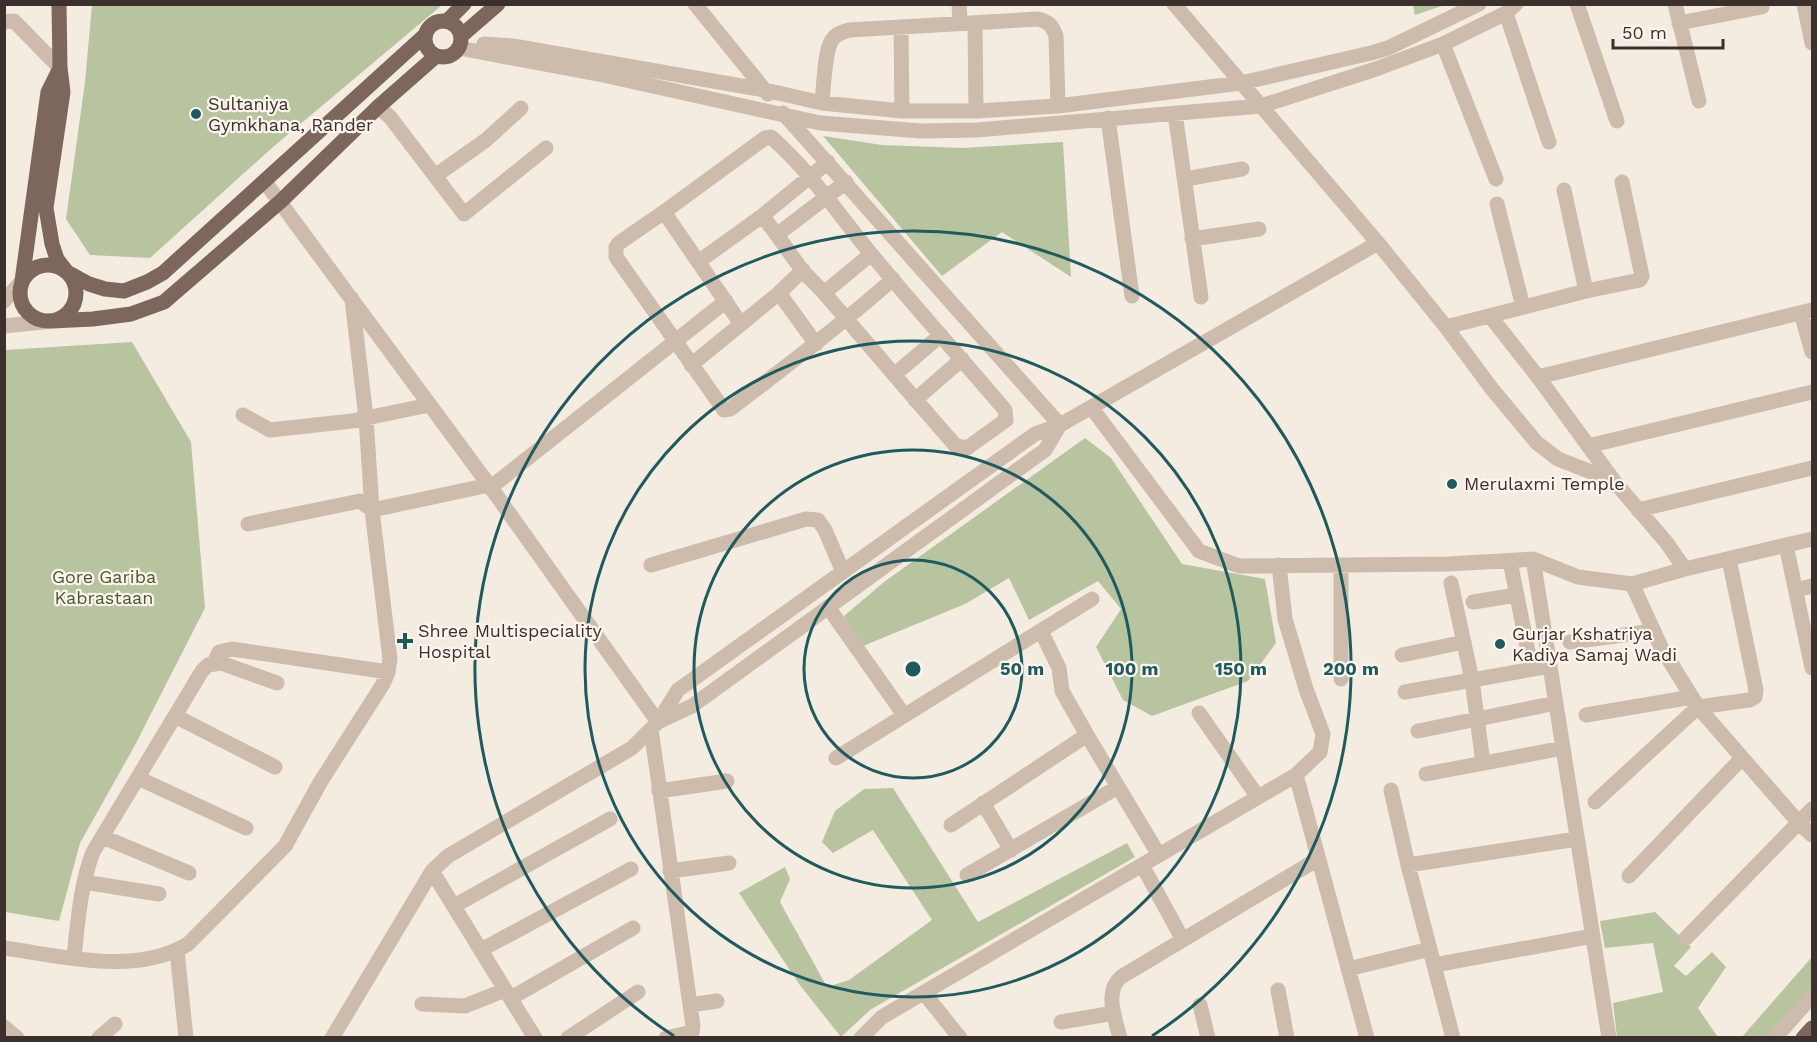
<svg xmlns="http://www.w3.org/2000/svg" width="1817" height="1042" viewBox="0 0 1817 1042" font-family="'Work Sans',sans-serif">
<rect width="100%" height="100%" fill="#f4ebe1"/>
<path fill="#b8c4a0" d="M 92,5 L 92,4 L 442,5 L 273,147 L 150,258 L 90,255 L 66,219 L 85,82 Z
M 1413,5 L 1413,4 L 1445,5 L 1415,15 Z
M 823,136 L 882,145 L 962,148 L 1063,142 L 1071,277 L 1002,232 L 942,276 Z
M 132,342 L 191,442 L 205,608 L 134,747 L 80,843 L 59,921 L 5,912 L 5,350 Z
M 1085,438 L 1111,458 L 1182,564 L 1265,579 L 1276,643 L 1248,681 L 1152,716 L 1123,700 L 1096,647 L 1121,609 L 1098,581 L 1029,620 L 1009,578 L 965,604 L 863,646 L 844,616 L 884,582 Z
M 893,788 L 978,922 L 1127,843 L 1135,857 L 870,1010 L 841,1037 L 799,984 L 739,893 L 785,867 L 790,879 L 780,902 L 827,987 L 849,980 L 932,920 L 873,830 L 833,853 L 822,842 L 835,811 L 864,789 Z
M 1655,912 L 1691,947 L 1674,966 L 1686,976 L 1712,952 L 1726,967 L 1698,1008 L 1717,1036 L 1716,1037 L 1617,1037 L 1613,1003 L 1663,992 L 1653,943 L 1605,948 L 1600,921 Z
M 1812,957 L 1812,989 L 1769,1037 L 1741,1038 Z"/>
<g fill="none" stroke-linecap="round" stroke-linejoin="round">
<path stroke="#cdbbac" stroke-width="15" d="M 695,4 L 768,94
M 959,4 L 960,23
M 1174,4 L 1378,243 L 1446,327 L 1492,389 L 1537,443 L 1558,459 L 1614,481 L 1666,542 L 1685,569
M 1577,4 L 1617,121
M 1675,4 L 1699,101
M 1804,4 L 1812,43
M 1506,13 L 1549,142
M 4,22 L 14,21 L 60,68
M 975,23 L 976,111
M 1679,23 L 1762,7
M 901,27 L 902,111
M 484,44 L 513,46 L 765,90 L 822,103 L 902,111 L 976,111 L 1058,106 L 1241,83 L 1371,53 L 1388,48 L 1479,4
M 1443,44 L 1496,179
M 459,48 L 603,75 L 820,123 L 921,131 L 977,130 L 1261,106 L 1376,69 L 1443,44 L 1506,13 L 1516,4
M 822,103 C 824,87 824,52 832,40 C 836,34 842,32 849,30 L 1038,19 C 1049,22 1052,25 1056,36 L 1058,106
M 378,107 L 390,117 L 464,214 L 546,148
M 783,113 L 1060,425
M 1175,113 L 1201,297
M 1108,118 L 1132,296
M 435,176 L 486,140 L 521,108
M 1185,179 L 1242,169
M 265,182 L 489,485 L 658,722
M 1564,190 L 1586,291
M 1497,204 L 1523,307
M 664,212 L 741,324
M 762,216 C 777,233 789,253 803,271 C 810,279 818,286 825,294 C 869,345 912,396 956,446 L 967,448 L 1006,420 L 1005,410 C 961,358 915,307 872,255 C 839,215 810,171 771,137 L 765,138 L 664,212 L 619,243 L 616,247 L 616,257 L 724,410 L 730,409 C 786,367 841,325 893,279
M 778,234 L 846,182
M 1192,239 L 1259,229
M 698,262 L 762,216 L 828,162
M 779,293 L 816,344
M 824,293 L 871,254
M 4,301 L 22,281
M 1801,313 L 1812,352
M 1490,316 L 1538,377 L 1614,481
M 4,326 L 52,321
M 1446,327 L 1586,291 L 1640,280 L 1642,276 L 1622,182
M 691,365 L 779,293 L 803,270
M 894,375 L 941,335
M 1538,377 L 1812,310
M 915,400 L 962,359
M 1091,407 L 1199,551 L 1239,566 L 1448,564 L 1533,559 L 1578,577 L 1632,584 L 1685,569 L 1812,539
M 243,415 L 270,430 L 352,421 L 429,405
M 1588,446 L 1812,392
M 490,488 L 726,301
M 1638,510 L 1812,468
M 248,524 L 360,501 L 372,510 L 489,485
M 1786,545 L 1812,668
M 1533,559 L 1609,1038
M 1510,561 L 1529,656
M 651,565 L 806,519 L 818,520 L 825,530 L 843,572
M 1451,583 L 1472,680 L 1550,666
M 1632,584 L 1661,647 L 1698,707 L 1799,823 L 1812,835
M 1796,590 L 1812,586
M 1473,602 L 1517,595
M 828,607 L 904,715
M 1041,631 L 1059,668 L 1062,691 L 1087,735 L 1159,855
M 1570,642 L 1654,631
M 1402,655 L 1464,642
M 214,663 L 219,652 L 232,649 L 388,672
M 1341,679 L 1341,565
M 1405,692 L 1472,680 L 1483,763
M 1199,713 L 1258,797
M 1586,715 L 1692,697
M 175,716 L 275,767
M 658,722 L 692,706 L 1045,450 L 1060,425
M 651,729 L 693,1026 L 692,1032 L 666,1038
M 1418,731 L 1556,703
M 836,758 L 1092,599
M 1426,774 L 1563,748
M 1296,775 L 1367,1038
M 138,778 L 246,828
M 1391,790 L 1408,865 L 1453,1038
M 659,791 L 727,781
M 1595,802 L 1698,707 L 1749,700 L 1755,697 L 1756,690 L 1729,559
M 983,803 L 1011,850
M 951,825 L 1087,735
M 103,837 L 189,873
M 1142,865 L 1183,940
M 1408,865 L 1577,839
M 432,871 L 535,1038
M 670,871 L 729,863
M 967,875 L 1118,787
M 1629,876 L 1742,758
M 84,882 L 159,894
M 454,906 L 610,819
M 1686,938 L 1812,809
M 4,948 C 62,956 135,976 188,944 L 285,846 L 321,781 L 383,684 L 388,672 L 390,659 L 372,510 L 366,418 L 352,299
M 481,950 L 631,869
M 177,951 L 186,1038
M 74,957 C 78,922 80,886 93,852 L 202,671 L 208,665 L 221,663 L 277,683
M 1434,965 L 1593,936
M 1348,969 L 1430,949
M 1278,990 L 1287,1038
M 924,993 L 960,1038
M 511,998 L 633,928
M 422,1004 L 465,1006 L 505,990
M 690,1005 L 717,1001
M 1200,1005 L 1208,1038
M 1061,1022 L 1114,1013
M 4,1027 L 17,1038
M 99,1038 L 115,1024
M 332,1038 L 432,871 L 448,856 L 632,748 L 658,722 L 678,690 L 1035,434 L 1060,425 L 1378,243
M 568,1038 L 638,992
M 861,1038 L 882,1017 L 1296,775 L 1320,752 L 1323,734 L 1306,689 L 1285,619 L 1279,565
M 1120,1038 C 1115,1018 1104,992 1121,977 L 1318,859
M 1775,1038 L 1812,996"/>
<path stroke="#7d675c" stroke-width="15" d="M 59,4 L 60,68 L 63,92 L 46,208 L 52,244 L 57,259 L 67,272 L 89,284 L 105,289 L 124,291 L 147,282 L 163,273 L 424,36
M425 39a18 18 0 1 1 36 0a18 18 0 1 1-36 0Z
M 447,21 L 464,4
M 461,36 L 498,4
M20 293a28 28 0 1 1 56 0a28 28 0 1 1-56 0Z
M 22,281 L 48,92 L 60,68
M 52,321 L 93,319 L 131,314 L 164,302 L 281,201 L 378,107 L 436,56
M 1803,1038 L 1812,1028"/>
</g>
<g fill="none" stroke="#1f5a5e" stroke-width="3">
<circle cx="913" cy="669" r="109"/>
<circle cx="913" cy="669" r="219"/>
<circle cx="913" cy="669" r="328"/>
<path d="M674 1036A438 438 0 1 1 1152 1036"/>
</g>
<g fill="#1f5a5e" stroke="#fbf5ee" stroke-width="2">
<circle cx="196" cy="114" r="6"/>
<circle cx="1452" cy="484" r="6"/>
<path d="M402 632h6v6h6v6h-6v6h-6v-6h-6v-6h6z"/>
<circle cx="1500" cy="644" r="6"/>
</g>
<g text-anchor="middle" stroke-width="4.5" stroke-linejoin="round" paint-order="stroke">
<g font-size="18" fill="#3b302b" stroke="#fbf5ee" text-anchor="start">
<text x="208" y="110">Sultaniya<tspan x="208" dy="21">Gymkhana, Rander</tspan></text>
<text x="1464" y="490">Merulaxmi Temple</text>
<text x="418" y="637">Shree Multispeciality<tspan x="418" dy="21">Hospital</tspan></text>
<text x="1512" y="640">Gurjar Kshatriya<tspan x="1512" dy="21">Kadiya Samaj Wadi</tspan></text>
</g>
<g font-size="18" fill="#4a5a2e" stroke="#fbf5ee">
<text x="104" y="583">Gore Gariba<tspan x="104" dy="21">Kabrastaan</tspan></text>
</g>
</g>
<circle cx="913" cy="669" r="9" fill="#1f5a5e" stroke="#fbf5ee" stroke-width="3"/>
<g font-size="18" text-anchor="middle" font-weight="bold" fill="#1f5a5e" stroke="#fbf5ee" stroke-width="4.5" stroke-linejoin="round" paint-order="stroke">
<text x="1022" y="675">50 m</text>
<text x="1132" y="675">100 m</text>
<text x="1241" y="675">150 m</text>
<text x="1351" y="675">200 m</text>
</g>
<rect width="1817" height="1042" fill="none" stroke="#3b302b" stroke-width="12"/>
<path d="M1613 39v9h110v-9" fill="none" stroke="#3b302b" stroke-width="3"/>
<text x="1622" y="39" font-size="18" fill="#3b302b" stroke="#fbf5ee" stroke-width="4.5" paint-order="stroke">50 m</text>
</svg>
